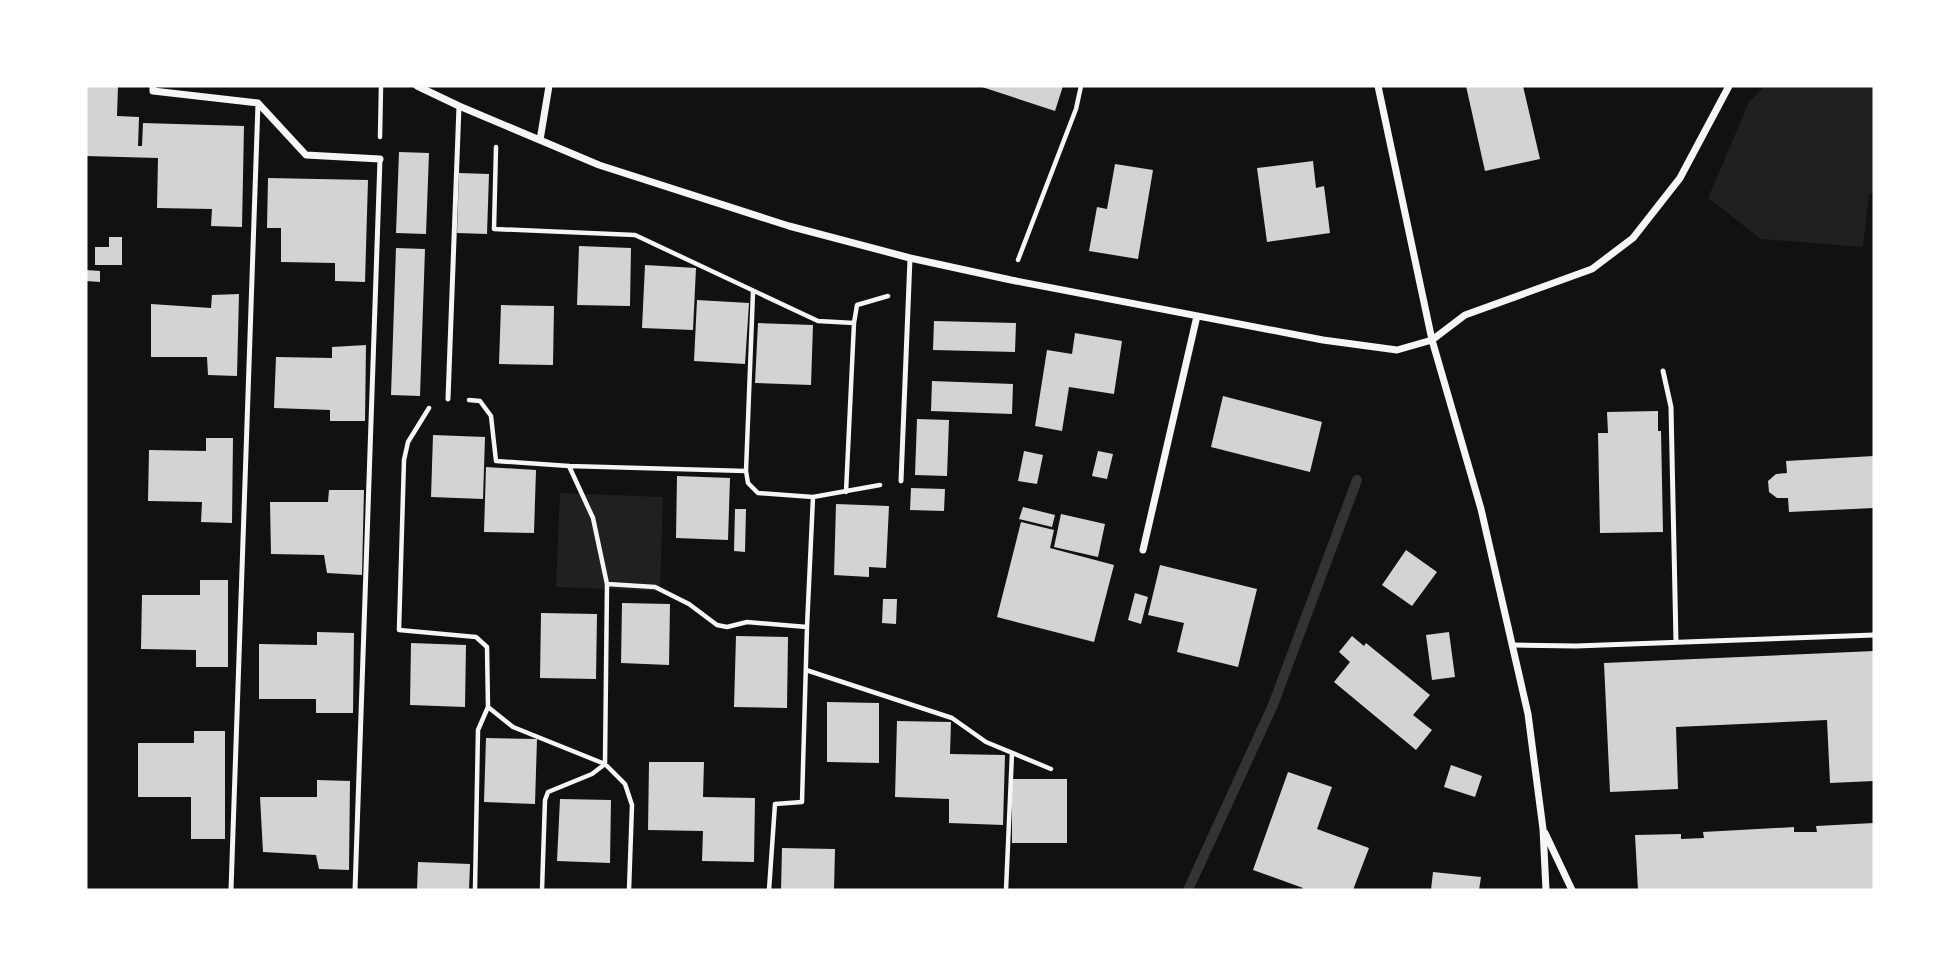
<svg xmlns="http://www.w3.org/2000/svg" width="1960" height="976" viewBox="0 0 1960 976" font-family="'Space Grotesk',sans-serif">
<rect width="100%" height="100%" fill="#111"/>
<path fill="#202020" d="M 1765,86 L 1874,86 L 1874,193 L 1869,194 L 1863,247 L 1761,239 L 1708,198 L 1749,102 Z
M 560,493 L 663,497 L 660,591 L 556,587 Z"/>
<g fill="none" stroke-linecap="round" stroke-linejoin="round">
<path stroke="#333" stroke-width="10" d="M 1188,890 L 1273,705 L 1357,480"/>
</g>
<path fill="#d3d3d3" d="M 86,86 L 118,86 L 117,116 L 139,117 L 138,146 L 142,146 L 143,123 L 244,126 L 242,227 L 211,226 L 212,209 L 157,208 L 158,158 L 86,156 Z
M 979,86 L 1063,86 L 1055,111 Z
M 1466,86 L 1523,86 L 1540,159 L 1485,171 Z
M 399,152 L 429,153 L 426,234 L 396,233 Z
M 1313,161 L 1316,188 L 1324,186 L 1330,233 L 1267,242 L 1257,168 Z
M 1115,164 L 1153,170 L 1138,259 L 1089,251 L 1097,207 L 1107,209 Z
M 459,173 L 489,174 L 487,234 L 457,233 Z
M 268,178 L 368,180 L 365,282 L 335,281 L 335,263 L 281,262 L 281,228 L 267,228 Z
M 109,237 L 122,237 L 122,265 L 95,265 L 95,247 L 109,247 Z
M 579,246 L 631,248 L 630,306 L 577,305 Z
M 396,248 L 425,249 L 420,396 L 391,395 Z
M 645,265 L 696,268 L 693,330 L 642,328 Z
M 86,270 L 100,271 L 100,282 L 86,281 Z
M 239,294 L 237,376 L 208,375 L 207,357 L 151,357 L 151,304 L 211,308 L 212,295 Z
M 697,300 L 749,303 L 745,364 L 694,361 Z
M 501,305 L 554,306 L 553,365 L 499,364 Z
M 934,321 L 1016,323 L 1015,352 L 933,350 Z
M 758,323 L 813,325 L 811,385 L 755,383 Z
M 1075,333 L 1122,341 L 1114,394 L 1069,387 L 1062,431 L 1035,426 L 1047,350 L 1072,354 Z
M 366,345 L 365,421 L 330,421 L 330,410 L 274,408 L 276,357 L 332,358 L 332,347 Z
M 932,381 L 1013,384 L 1012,414 L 931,411 Z
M 1223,396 L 1322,422 L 1310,472 L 1211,447 Z
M 1658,411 L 1658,431 L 1661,431 L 1663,532 L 1600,533 L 1598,433 L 1608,433 L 1607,412 Z
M 917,419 L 949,420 L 947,476 L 915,475 Z
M 433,435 L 485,437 L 483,499 L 431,497 Z
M 206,438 L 233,438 L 232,523 L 201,522 L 202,502 L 148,501 L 149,450 L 206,451 Z
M 1024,451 L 1043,455 L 1037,484 L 1018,481 Z
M 1098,451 L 1113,454 L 1107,479 L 1092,476 Z
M 1874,456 L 1874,508 L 1789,512 L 1788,498 L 1777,498 L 1769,492 L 1768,481 L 1776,474 L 1787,473 L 1786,461 Z
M 486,467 L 536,470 L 534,533 L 484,532 Z
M 677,476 L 730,478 L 728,540 L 676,538 Z
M 911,488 L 945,489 L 944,511 L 910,510 Z
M 329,490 L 364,490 L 362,575 L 327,573 L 324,555 L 271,554 L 270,502 L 328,502 Z
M 836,504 L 889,506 L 886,568 L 869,567 L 869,577 L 834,575 Z
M 1023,507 L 1055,515 L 1052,527 L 1019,519 Z
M 735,509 L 746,509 L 745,552 L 734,551 Z
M 1061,514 L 1105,524 L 1098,557 L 1054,547 Z
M 1021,522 L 1054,530 L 1050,548 L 1114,565 L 1094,642 L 997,617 Z
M 1406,550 L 1437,572 L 1412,606 L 1382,585 Z
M 1160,565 L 1257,589 L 1238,667 L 1177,652 L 1184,623 L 1148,615 Z
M 200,580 L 228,580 L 228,667 L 196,667 L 196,650 L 141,649 L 142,595 L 200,595 Z
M 1135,593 L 1148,597 L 1141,624 L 1128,620 Z
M 883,599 L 897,599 L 896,624 L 882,623 Z
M 622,603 L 670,604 L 669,665 L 621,663 Z
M 541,613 L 597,614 L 596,679 L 540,678 Z
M 317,632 L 354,633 L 353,713 L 316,713 L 316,699 L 259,699 L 259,644 L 317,645 Z
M 1449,632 L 1455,677 L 1432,680 L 1426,635 Z
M 736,636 L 788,637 L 787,708 L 734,707 Z
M 1352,636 L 1364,646 L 1366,643 L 1430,695 L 1413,715 L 1432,730 L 1416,750 L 1334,682 L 1350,662 L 1339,652 Z
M 411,643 L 466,645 L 465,707 L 410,705 Z
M 1874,651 L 1874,781 L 1830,783 L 1827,720 L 1676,727 L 1678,789 L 1610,792 L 1604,663 Z
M 827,702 L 879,703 L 879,763 L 827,762 Z
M 897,721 L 951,722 L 950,754 L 1005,755 L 1003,825 L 949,823 L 949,799 L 895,797 Z
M 194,731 L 225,731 L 225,839 L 191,839 L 191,797 L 138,797 L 138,743 L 194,743 Z
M 486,738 L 537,739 L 535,804 L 484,802 Z
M 649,762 L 704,762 L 703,797 L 755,798 L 754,862 L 702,861 L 703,831 L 648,830 Z
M 1451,765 L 1482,776 L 1475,797 L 1444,787 Z
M 1288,772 L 1332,787 L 1317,829 L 1369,848 L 1353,890 L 1302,890 L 1303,888 L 1253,870 Z
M 1012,779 L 1067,779 L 1067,843 L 1012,843 Z
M 317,780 L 350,781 L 349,870 L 319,869 L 316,855 L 263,852 L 260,797 L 317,797 Z
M 560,799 L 611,800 L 610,863 L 557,861 Z
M 1874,823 L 1874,890 L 1638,890 L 1635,835 L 1681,834 L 1681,839 L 1704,838 L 1703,832 L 1794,827 L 1794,832 L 1817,832 L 1816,826 Z
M 782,848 L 835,849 L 834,890 L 781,890 Z
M 418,862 L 470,864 L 469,890 L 417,890 Z
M 1433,872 L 1481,877 L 1479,890 L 1431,890 Z"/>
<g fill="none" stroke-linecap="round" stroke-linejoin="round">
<path stroke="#f5f5f5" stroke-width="4.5" d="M 380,137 L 381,86
M 496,147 L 494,229 L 635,235 L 818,321 L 854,323
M 1018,260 L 1076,109 L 1081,86
M 753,292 L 746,471 L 748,483 L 758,493 L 813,497 L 880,485
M 469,400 L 480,401 L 491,416 L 496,461 L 569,466 L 746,471
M 429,408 L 408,442 L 404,460 L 399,630 L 476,637 L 487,647 L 488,707 L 513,727 L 605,764 L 625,784 L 632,805 L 629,890
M 569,466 L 593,518 L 607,584
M 846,492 L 854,323 L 857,305 L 888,296
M 806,670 L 952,718 L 986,742 L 1051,769
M 475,890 L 478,730 L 488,707
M 542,890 L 545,800 L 548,792 L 592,774 L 605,764 L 607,584 L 655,587 L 689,604 L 717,625 L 727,627 L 747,622 L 807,627
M 769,890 L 775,804 L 802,802 L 807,627 L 813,497
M 1006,890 L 1012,753"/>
<path stroke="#f5f5f5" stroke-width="5" d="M 1663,371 L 1671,407 L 1676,642
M 448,399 L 459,106
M 901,481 L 910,258
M 1513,645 L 1576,646 L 1874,635
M 231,890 L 258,103
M 355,890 L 380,159"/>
<path stroke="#f5f5f5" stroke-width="7" d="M 153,86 L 153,91 L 258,103 L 306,155 L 380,159
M 417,86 L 459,106 L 599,165 L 789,226 L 910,258 L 1011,280 L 1323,340 L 1397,350 L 1432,340 L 1465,315 L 1592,269 L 1633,238 L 1680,178 L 1729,86
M 1378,86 L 1432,340 L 1481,509 L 1528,714 L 1543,829 L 1546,890
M 540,140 L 549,86
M 1143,550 L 1197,316
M 1545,833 L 1572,890"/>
</g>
<rect width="1960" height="976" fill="none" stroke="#ffffff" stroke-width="175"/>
</svg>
